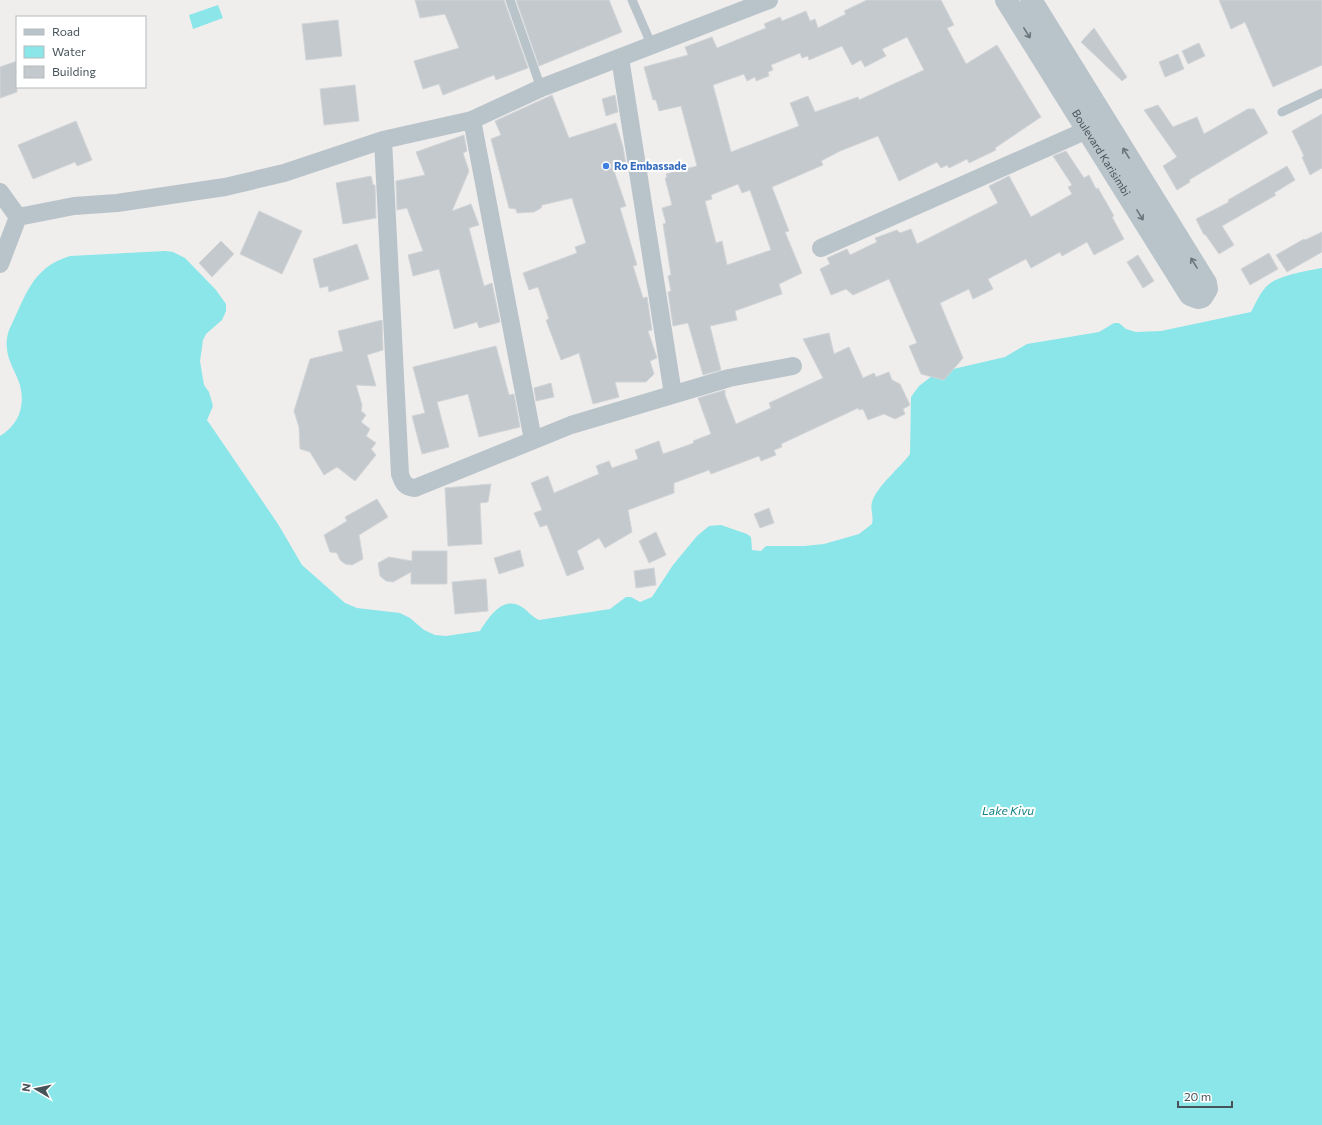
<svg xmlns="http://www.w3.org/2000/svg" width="1322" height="1125" viewBox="0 0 1322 1125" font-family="Commissioner,sans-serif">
<rect width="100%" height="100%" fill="#f0eded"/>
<path fill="#8ae6e8" d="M 218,5 L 223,18 L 193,29 L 189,15 Z
M 165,251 L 173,252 L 185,258 L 216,290 L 226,304 L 226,311 L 222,320 L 206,334 L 203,340 L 200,361 L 204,385 L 209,392 L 213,406 L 207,420 L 278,524 L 302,565 L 345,603 L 357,608 L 400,613 L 410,618 L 424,630 L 435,635 L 446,636 L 480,631 C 489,617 503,595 522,607 C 528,611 532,617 539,620 L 610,609 L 626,597 L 631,597 L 640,602 L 652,597 L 673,565 L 697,536 L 709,526 L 721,525 L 747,534 L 751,537 L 752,550 L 761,551 L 766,546 L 804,546 L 824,544 L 859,534 L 872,524 C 874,516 870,510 872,502 C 877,486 900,468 910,454 L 911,397 L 919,386 L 936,373 L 1005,357 L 1027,344 L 1099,332 L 1114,323 L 1119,323 L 1126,329 L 1136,332 L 1161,331 L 1251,312 C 1256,303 1260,292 1268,285 C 1279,275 1307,271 1322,268 L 1322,1125 L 0,1125 L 0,436 C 20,424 26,404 19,382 C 15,371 8,361 7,349 C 6,343 7,336 9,330 C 26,296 31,268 70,256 Z"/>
<path fill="#c4c9cd" stroke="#d1d5d8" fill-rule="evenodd" d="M 415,0 L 504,0 L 528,68 L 496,80 L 494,75 L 443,95 L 439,84 L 423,89 L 414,61 L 459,48 L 445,14 L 420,18 Z
M 516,0 L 609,0 L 622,32 L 539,66 Z
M 867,0 L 941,0 L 954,25 L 947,28 L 966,64 L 997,45 L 1041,117 L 995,148 L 996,150 L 969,163 L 967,159 L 949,168 L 947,165 L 941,168 L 937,162 L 899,181 L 878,136 L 840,151 L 821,161 L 823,165 L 772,187 L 789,231 L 785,232 L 802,273 L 779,284 L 782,294 L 735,311 L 737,320 L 710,326 L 721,370 L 703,375 L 688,323 L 673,326 L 668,292 L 671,291 L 668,276 L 671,275 L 663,224 L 666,223 L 662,208 L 672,205 L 665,178 L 667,178 L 666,174 L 697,166 L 681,106 L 659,111 L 656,100 L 653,100 L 644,67 L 688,55 L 685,47 L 712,37 L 717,48 L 766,28 L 764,24 L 780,17 L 782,21 L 806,11 L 810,21 L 815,19 L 818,28 L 846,14 L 844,11 ZM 907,37 L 924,70 L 859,100 L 858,97 L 815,112 L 808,96 L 790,103 L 799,126 L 731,152 L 713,85 L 744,74 L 747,81 L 755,77 L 756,81 L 769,76 L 768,72 L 773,70 L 771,65 L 800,53 L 802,58 L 808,56 L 809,60 L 842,46 L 852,65 L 861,60 L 865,67 L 886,56 L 882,49 ZM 738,184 L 742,193 L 750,190 L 771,250 L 727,265 L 722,241 L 716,243 L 705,201 L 712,199 L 711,195 Z
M 1219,0 L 1322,0 L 1322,65 L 1273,87 L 1245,22 L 1231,29 Z
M 338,20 L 342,56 L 306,60 L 302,24 Z
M 1094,28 L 1127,77 L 1122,81 L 1081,42 Z
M 1199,43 L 1205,56 L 1188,64 L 1182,51 Z
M 1178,54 L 1184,69 L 1165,77 L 1159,62 Z
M 17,61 L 17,92 L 0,98 L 0,67 Z
M 355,85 L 359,121 L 324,125 L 320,89 Z
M 552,95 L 569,138 L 616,123 L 623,147 L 626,164 L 613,168 L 626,206 L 620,208 L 637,265 L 633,266 L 643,298 L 647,297 L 652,330 L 648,331 L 657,358 L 650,361 L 654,374 L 646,382 L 615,382 L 619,397 L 593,404 L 579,353 L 561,360 L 546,320 L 549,319 L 538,287 L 529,290 L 523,273 L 577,253 L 575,247 L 586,243 L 572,198 L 542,205 L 541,208 L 534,212 L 517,213 L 516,209 L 509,208 L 491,139 L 501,135 L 495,121 Z
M 615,95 L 618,112 L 606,116 L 602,99 Z
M 1158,105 L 1173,127 L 1197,117 L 1204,134 L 1248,109 L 1254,109 L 1268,133 L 1189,180 L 1190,182 L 1177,190 L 1163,166 L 1177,157 L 1144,110 Z
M 1322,114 L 1322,168 L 1310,175 L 1302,157 L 1304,156 L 1292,131 Z
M 76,121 L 92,160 L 77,166 L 75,162 L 33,179 L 18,145 Z
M 464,135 L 467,151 L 463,153 L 469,171 L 452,211 L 471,204 L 479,225 L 469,228 L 484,286 L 492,283 L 500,322 L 479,328 L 477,322 L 454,329 L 439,269 L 413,276 L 408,255 L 423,251 L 407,208 L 397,210 L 396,181 L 425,175 L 416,152 Z
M 1066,151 L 1084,178 L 1089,175 L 1096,189 L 1098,188 L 1114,216 L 1112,217 L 1124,239 L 1094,255 L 1087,242 L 1062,256 L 1060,252 L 1031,268 L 1026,259 L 988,279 L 993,289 L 973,299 L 969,289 L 940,303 L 963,358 L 944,380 L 921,374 L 909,346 L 917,343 L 889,279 L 853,295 L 846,289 L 831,295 L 820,269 L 830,264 L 827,258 L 847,249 L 850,255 L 877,242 L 875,238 L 897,230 L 900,233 L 911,229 L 917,244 L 998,203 L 989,186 L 1009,176 L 1031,217 L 1072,194 L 1068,187 L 1072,185 L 1053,156 Z
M 1287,166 L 1295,180 L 1274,193 L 1276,195 L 1222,226 L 1234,245 L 1219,254 L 1205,234 L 1204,235 L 1196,219 L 1229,202 L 1228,200 Z
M 371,176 L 373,185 L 375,185 L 376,218 L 343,224 L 336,183 Z
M 259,211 L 302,231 L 282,274 L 240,254 Z
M 1322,232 L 1322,252 L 1287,272 L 1276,255 L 1304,239 L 1305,240 Z
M 221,241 L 234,254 L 212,277 L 199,263 Z
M 357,244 L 369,279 L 329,292 L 328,286 L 320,288 L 313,259 Z
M 1269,253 L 1278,269 L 1250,285 L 1241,269 Z
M 1138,255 L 1154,281 L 1143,288 L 1127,262 Z
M 382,320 L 383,350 L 367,355 L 376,386 L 356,385 L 362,405 L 361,411 L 366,415 L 361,422 L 370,429 L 366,436 L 376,443 L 371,449 L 376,455 L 355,481 L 337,467 L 324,475 L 310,452 L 300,449 L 299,427 L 294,411 L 310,359 L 343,351 L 338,331 Z
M 829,333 L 834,354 L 849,347 L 863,378 L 874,373 L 876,377 L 889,372 L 892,380 L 900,384 L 910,405 L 903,409 L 905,414 L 895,419 L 884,414 L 868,420 L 863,409 L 859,410 L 858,408 L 781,444 L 782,447 L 774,450 L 776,455 L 761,461 L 759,456 L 711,474 L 709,470 L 674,483 L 674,493 L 628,510 L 632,532 L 605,548 L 599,538 L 577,551 L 584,569 L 567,576 L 547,525 L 540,527 L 534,513 L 542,510 L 531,483 L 548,476 L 554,493 L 599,474 L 596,466 L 609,461 L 612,468 L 638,459 L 635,450 L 659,441 L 663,454 L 694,443 L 693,441 L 711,434 L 698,398 L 725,390 L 725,395 L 736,424 L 771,408 L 769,403 L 823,378 L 803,339 Z
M 496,346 L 509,395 L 514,394 L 520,427 L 479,437 L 468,394 L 437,402 L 449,447 L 422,454 L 412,416 L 425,413 L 413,367 Z
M 551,383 L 554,397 L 536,401 L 534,388 Z
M 491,484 L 488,502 L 480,503 L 482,544 L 448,546 L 445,488 Z
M 377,499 L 388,517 L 359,535 L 363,559 L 352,565 L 345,564 L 340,560 L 337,553 L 330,552 L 324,535 L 347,521 L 345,517 Z
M 769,508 L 774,523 L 760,528 L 754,514 Z
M 656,532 L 666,555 L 649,563 L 639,541 Z
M 520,550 L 524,566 L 499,574 L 494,558 Z
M 412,551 L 447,551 L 447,584 L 411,584 L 411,572 L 393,582 L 386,581 L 380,576 L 378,563 L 389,557 L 412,561 Z
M 654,568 L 656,585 L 636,588 L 634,571 Z
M 486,579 L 488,611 L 455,614 L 452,582 Z"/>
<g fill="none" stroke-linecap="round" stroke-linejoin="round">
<path stroke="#b9c4ca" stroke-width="9" d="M 510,0 L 541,88
M 632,0 L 652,46
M 1282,112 L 1322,93"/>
<path stroke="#b9c4ca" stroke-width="18" d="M 620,58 L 673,394
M 472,120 L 533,440
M 383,140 L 400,474 C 403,483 405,487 415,488 L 571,425 L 729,378 L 793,366
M 0,192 L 18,217 L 74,206 L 117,203 L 225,187 L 284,173 L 383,140 L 472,120 L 541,88 L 769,0
M 821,248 L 1087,130
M 0,264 L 18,217"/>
<path stroke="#b9c4ca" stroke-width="22" id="s1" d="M 1006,0 L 1190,295 L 1198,298 L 1202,297 L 1207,289 L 1206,283 L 1031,0"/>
</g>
<defs><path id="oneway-shaft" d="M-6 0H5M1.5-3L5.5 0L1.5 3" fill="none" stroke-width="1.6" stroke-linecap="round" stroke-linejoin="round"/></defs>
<g stroke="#68767c">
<use href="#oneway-shaft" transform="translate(1027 33) rotate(58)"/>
<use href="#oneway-shaft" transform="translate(1126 153) rotate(-122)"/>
<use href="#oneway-shaft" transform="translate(1140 215) rotate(58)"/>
<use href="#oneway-shaft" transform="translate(1194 263) rotate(-122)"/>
</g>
<circle fill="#3f7fe0" stroke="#fff" stroke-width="1.5" cx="606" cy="166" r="4"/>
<g text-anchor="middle" stroke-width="4" stroke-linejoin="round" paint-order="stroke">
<g font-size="11" fill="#46545a" stroke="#fff">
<text dy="4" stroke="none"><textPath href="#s1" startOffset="180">Boulevard Karisimbi</textPath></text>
</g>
<g font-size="11" font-weight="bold" fill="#366cbe" stroke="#fff" text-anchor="start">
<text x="614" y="170">Ro Embassade</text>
</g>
<g font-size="12" font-style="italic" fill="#118284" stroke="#fff">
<text x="1008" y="815">Lake Kivu</text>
</g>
</g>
<rect x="16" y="16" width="130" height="72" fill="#ffffff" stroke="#b5bbbd"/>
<rect x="24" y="29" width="20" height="6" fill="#b9c4ca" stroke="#b5bbbd"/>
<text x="52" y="36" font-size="12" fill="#46545a">Road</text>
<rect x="24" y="46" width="20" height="12" fill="#8ae6e8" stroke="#b5bbbd"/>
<text x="52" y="56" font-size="12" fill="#46545a">Water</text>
<rect x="24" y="66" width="20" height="12" fill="#c4c9cd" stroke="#b5bbbd"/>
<text x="52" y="76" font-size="12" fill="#46545a">Building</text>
<g transform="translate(36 1089) rotate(279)" stroke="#ffffff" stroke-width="3" paint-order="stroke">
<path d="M0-3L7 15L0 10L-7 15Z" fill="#46545a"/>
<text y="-6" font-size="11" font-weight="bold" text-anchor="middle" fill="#46545a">N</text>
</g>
<path d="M1178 1101v6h54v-6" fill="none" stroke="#46545a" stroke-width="2"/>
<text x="1184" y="1101" font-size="12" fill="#46545a" stroke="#ffffff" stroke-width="3" paint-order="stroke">20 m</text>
</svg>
